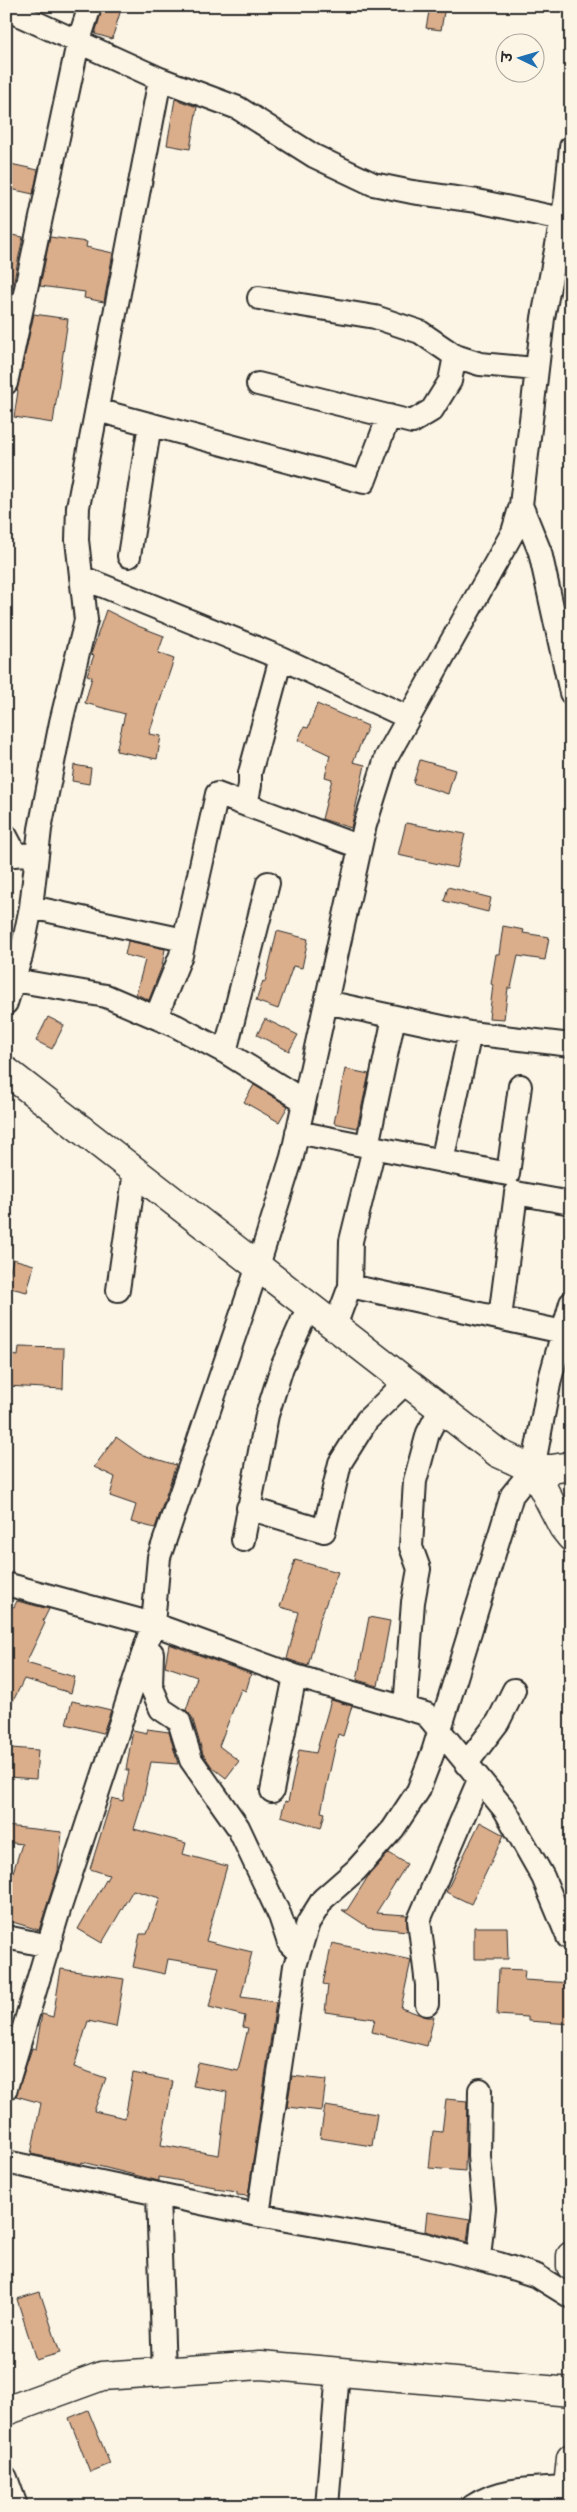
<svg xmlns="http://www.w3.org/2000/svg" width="577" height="2512" viewBox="0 0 577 2512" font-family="Itim,'Playpen Sans Deva',sans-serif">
<rect width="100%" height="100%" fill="#fcf5e5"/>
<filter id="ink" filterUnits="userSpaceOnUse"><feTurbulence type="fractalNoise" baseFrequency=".02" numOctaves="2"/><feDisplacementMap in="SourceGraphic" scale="10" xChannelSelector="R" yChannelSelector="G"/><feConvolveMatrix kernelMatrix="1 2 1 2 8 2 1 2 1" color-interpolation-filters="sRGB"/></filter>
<g filter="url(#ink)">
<path fill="#daad8b" stroke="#2b2b2b" d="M 103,6 L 122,6 L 112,39 L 95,34 Z
M 430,6 L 445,6 L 441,30 L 426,28 Z
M 175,99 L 197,107 L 190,149 L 167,145 Z
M 6,163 L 38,170 L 33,194 L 6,188 Z
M 6,234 L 23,237 L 6,318 Z
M 50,237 L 87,242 L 86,247 L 113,253 L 104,302 L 84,298 L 85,292 L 40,286 Z
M 34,314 L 68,319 L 53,423 L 14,417 L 18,391 L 17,390 Z
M 106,610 L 138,626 L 164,636 L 158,653 L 174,659 L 149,734 L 161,736 L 157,759 L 116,751 L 125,714 L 85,703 L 92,677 L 87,675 L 94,655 L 91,654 Z
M 317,704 L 368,726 L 353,762 L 365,765 L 351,828 L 322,819 L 332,779 L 325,777 L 330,755 L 298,740 L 304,727 L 308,728 Z
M 420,760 L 455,770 L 448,794 L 413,783 Z
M 74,765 L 91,768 L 89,784 L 72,781 Z
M 406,823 L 465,834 L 457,868 L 398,855 Z
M 448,887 L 491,898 L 488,912 L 444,901 Z
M 503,926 L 524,930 L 523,933 L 549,937 L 545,960 L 518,956 L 511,988 L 508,988 L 504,1019 L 489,1018 L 493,985 L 491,984 L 496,954 L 499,954 Z
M 277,931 L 308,939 L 302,968 L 293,966 L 278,1009 L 256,1001 L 263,981 L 265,982 Z
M 128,941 L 165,949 L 162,966 L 149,1000 L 136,994 L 145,960 L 125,955 Z
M 48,1017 L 64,1025 L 52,1049 L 36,1041 Z
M 265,1019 L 298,1035 L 289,1051 L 257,1035 Z
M 345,1069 L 369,1074 L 357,1128 L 334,1123 Z
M 254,1085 L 288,1106 L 279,1122 L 244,1102 Z
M 13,1259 L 34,1265 L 27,1292 L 6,1287 Z
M 19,1347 L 64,1348 L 63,1389 L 6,1386 L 6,1354 L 18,1356 Z
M 116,1437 L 140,1454 L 176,1465 L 155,1528 L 131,1522 L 136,1505 L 110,1496 L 115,1477 L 94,1467 Z
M 295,1560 L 338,1572 L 320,1619 L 308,1666 L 287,1659 L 299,1612 L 280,1607 Z
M 17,1601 L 49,1609 L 43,1621 L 45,1623 L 26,1663 L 75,1677 L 71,1693 L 24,1679 L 6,1715 L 6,1615 L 10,1606 L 14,1607 Z
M 369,1617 L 390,1621 L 378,1686 L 357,1680 Z
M 169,1644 L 251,1674 L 246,1691 L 241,1689 L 219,1746 L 239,1761 L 226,1778 L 212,1767 L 203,1754 L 192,1717 L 186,1710 L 197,1677 L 165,1666 Z
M 331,1700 L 352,1706 L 343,1736 L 338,1734 L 321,1812 L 325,1813 L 321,1828 L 281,1816 L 285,1801 L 288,1802 L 299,1750 L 316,1753 Z
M 72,1701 L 111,1710 L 103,1733 L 66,1724 Z
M 147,1729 L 169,1732 L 178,1764 L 151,1762 L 143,1800 L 134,1829 L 186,1843 L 183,1854 L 227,1866 L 206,1941 L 252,1952 L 241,1997 L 276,2002 L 248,2196 L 237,2195 L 237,2192 L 215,2189 L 215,2187 L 159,2177 L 159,2181 L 82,2162 L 81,2164 L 31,2154 L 41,2103 L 16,2096 L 32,2048 L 36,2049 L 42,2014 L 53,2017 L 61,1969 L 124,1979 L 116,2027 L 88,2021 L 74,2067 L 106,2078 L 94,2111 L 125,2118 L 133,2073 L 173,2081 L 161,2145 L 219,2155 L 227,2092 L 193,2086 L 198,2063 L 238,2071 L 248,2028 L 243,2027 L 245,2016 L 209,2007 L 219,1967 L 168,1959 L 165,1974 L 133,1967 L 140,1934 L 147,1934 L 160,1898 L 133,1890 L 102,1943 L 78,1929 L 109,1875 L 90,1869 L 112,1798 L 123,1801 L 129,1770 L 126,1770 L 133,1730 L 147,1733 Z
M 11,1748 L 38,1750 L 36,1779 L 9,1777 Z
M 480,1822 L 504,1835 L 471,1904 L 446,1892 Z
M 6,1826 L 62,1832 L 58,1871 L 39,1930 L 6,1920 L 6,1894 L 22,1844 L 6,1842 Z
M 389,1853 L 407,1864 L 376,1913 L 407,1915 L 407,1931 L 368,1927 L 342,1910 L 347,1910 L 369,1875 Z
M 474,1927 L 507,1927 L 508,1959 L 474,1959 Z
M 332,1943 L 411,1960 L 401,2008 L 427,2017 L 434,2017 L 427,2046 L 372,2032 L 375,2019 L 325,2012 L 328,1985 L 323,1984 Z
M 499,1969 L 525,1970 L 524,1980 L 571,1983 L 571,2024 L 528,2021 L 528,2017 L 497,2015 Z
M 292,2076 L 326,2080 L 322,2111 L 287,2107 Z
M 446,2099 L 467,2101 L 465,2171 L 429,2168 L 433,2131 L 442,2132 Z
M 325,2106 L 377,2114 L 372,2146 L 320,2138 Z
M 427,2212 L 470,2219 L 467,2242 L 425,2231 Z
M 40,2292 L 60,2353 L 36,2360 L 17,2299 Z
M 88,2410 L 110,2464 L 90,2472 L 69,2418 Z"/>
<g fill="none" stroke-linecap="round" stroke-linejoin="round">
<defs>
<path id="street" d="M 6,9 L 160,79 L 238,108 L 314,156 L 373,184 L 412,192 L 477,201 L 562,219
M 259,298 L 375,317 L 420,332 L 455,356 L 480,364 L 536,369
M 6,383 L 78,43 L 90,6
M 258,384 L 412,422 L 432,410 L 450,381 L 455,356
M 97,410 L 364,482 L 389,416
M 521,505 L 540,552 L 571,693
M 129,556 L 150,424
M 81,577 L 281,658 L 407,717
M 246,805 L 250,785 L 250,773 L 281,658
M 6,836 L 16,855
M 6,855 L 37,854
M 31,907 L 184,940
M 14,980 L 106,996 L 176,1026 L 225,1052 L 304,1101
M 326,1002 L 470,1033 L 571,1045
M 6,1003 L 21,956 L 31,907 L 40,829 L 61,722 L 86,620 L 77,540 L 78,507 L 160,79
M 156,1017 L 181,955 L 217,794 L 360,847
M 225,1052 L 268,883
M 297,1132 L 508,1174 L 520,1086
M 367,1146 L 394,1017
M 442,1161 L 470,1033
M 350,1286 L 563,1332
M 118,1290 L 135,1171
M 500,1318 L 516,1193 L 571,1203
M 335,1326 L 350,1286 L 351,1241 L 374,1148
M 248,1508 L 324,1531 L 340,1463 L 367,1420 L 406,1382
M 243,1540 L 267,1415 L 282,1367 L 309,1306
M 6,1584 L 153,1624 L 295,1676 L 426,1714 L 505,1810 L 543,1877 L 568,1937 L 571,1938
M 152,1653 L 151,1686 L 161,1709 L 179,1721 L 191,1760 L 238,1827 L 280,1916 L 289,1943 L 299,1953
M 405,1708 L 413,1602 L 419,1569 L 411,1547 L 415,1481 L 428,1433 L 441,1408
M 466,1764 L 498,1722 L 514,1690
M 272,1791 L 295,1676
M 6,1937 L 49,1946
M 427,2004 L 427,1985 L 419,1920 L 479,1780
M 6,2088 L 58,1913 L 153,1624 L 159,1557 L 258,1266 L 292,1157 L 365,825 L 386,758 L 513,532 L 521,505 L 543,318 L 566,198 L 571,147
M 6,2162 L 258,2215 L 423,2244 L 499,2264 L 537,2276 L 571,2297
M 158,2195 L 164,2372
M 258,2215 L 295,1966 L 308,1923 L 323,1899 L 356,1870 L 393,1829 L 418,1791 L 433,1752 L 512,1495 L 533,1469 L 550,1379 L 571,1303
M 479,2258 L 484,2208 L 479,2156 L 480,2090
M 6,2478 L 16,2506
M 327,2506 L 338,2372
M 473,2506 C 502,2487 535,2489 568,2487"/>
<path id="secondary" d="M 533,1469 L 552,1469 L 571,1466
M 6,2411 L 102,2376 L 261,2365 L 571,2392
M 566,2506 L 571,2458"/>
<path id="primary" d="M 6,1071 L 498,1453 L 533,1469 L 563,1527 L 571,1537
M 571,2256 L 571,2266"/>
</defs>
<use href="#street" stroke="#2b2b2b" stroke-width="26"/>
<use href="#secondary" stroke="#2b2b2b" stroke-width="31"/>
<use href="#primary" stroke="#2b2b2b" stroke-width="31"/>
<use href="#street" stroke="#fcf5e5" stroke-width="22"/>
<use href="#secondary" stroke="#fcf5e5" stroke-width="28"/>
<use href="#primary" stroke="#fcf5e5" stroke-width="28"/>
</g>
</g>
<rect width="577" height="2512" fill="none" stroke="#fcf5e5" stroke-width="25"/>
<rect x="12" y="12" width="552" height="2487" fill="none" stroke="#2b2b2b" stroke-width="2" filter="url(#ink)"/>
<g transform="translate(520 58) rotate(275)"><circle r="24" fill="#fcf5e5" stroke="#a8a49b"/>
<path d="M0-4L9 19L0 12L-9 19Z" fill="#1f6fb2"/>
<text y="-8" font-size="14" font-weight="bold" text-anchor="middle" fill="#2b2b2b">उ</text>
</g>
</svg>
